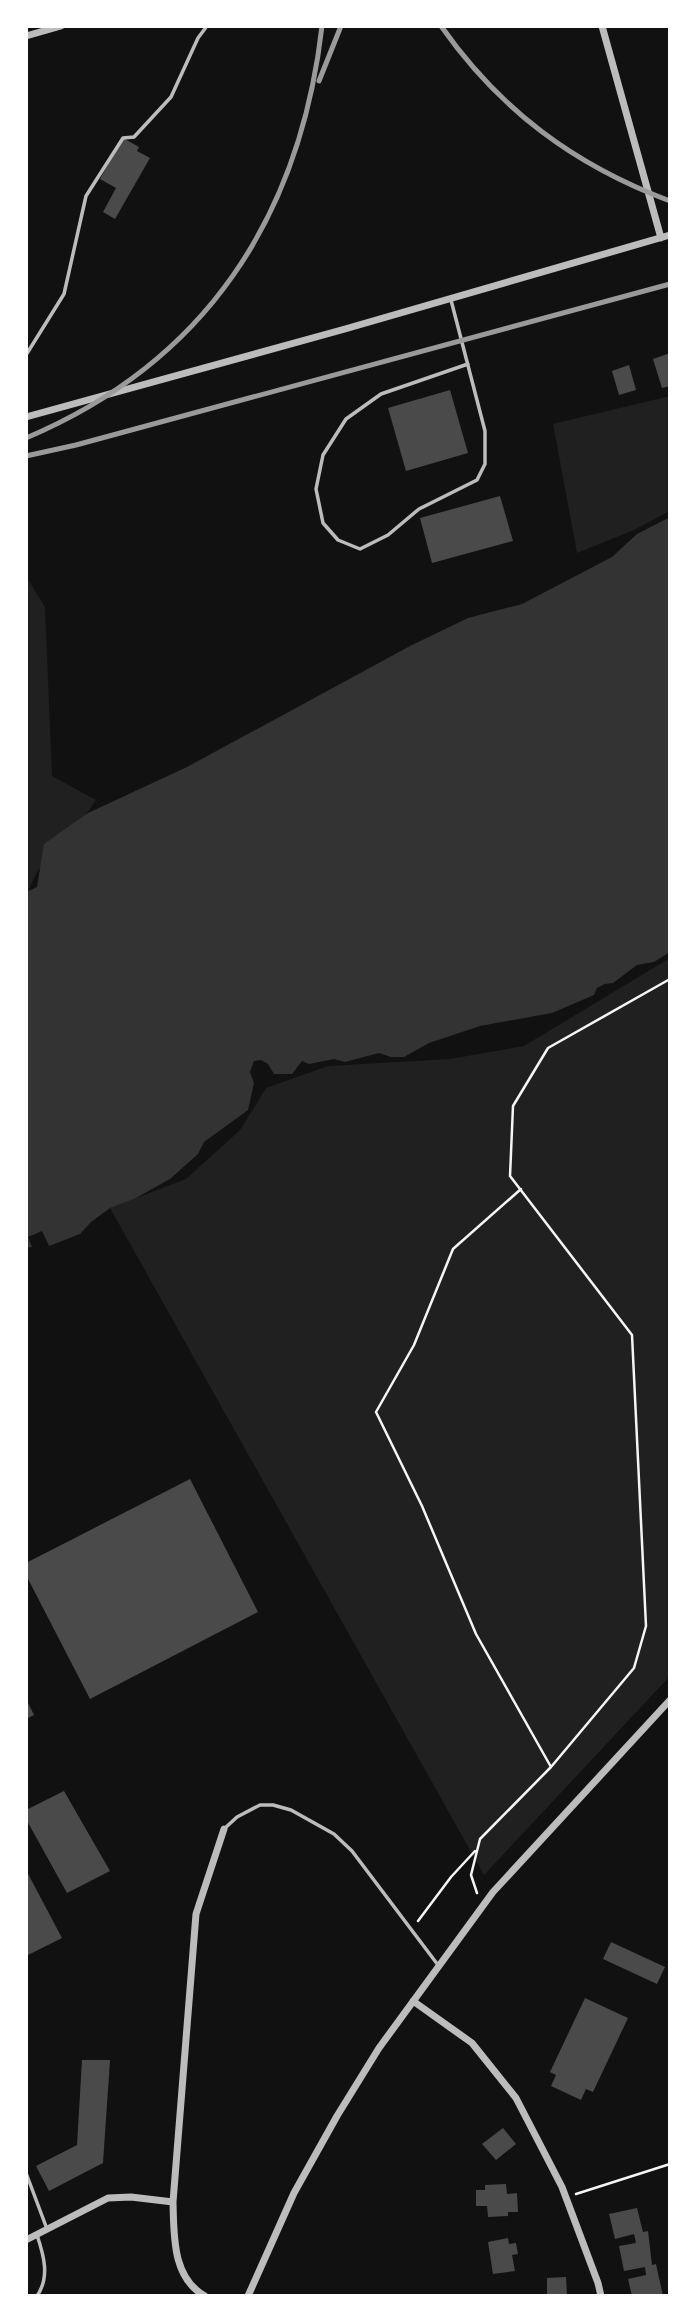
<svg xmlns="http://www.w3.org/2000/svg" width="696" height="2322" viewBox="0 0 696 2322" font-family="'Titillium Web',sans-serif">
<rect width="100%" height="100%" fill="#111"/>
<path fill="#202020" d="M 670,396 L 670,511 L 634,530 L 577,553 L 553,424 Z
M 26,576 L 45,607 L 52,776 L 96,800 L 77,827 L 37,872 L 26,895 Z
M 670,958 L 670,1676 L 484,1875 L 110,1208 L 186,1179 L 240,1130 L 266,1088 L 328,1066 L 450,1059 L 524,1046 Z"/>
<path fill="#333" d="M 670,517 L 670,952 L 654,962 L 637,965 L 613,983 L 605,984 L 597,988 L 594,995 L 552,1013 L 480,1026 L 429,1043 L 404,1057 L 391,1057 L 379,1053 L 345,1062 L 334,1059 L 309,1064 L 302,1061 L 292,1074 L 274,1074 L 268,1064 L 261,1060 L 254,1061 L 250,1072 L 254,1083 L 248,1110 L 204,1142 L 198,1154 L 170,1179 L 134,1199 L 110,1208 L 91,1222 L 80,1234 L 49,1246 L 42,1231 L 28,1237 L 32,1247 L 26,1248 L 26,892 L 37,887 L 44,844 L 88,813 L 187,767 L 410,646 L 468,618 L 522,604 L 612,557 L 637,534 Z"/>
<path fill="#4a4a4a" d="M 123,138 L 139,147 L 137,151 L 150,158 L 115,219 L 103,212 L 116,188 L 100,179 Z
M 670,353 L 670,386 L 662,388 L 653,359 Z
M 629,365 L 636,390 L 619,395 L 612,371 Z
M 450,390 L 468,453 L 406,471 L 388,408 Z
M 500,496 L 513,541 L 432,563 L 420,518 Z
M 190,1479 L 258,1612 L 90,1699 L 26,1575 L 26,1563 Z
M 26,1699 L 34,1715 L 26,1719 Z
M 64,1791 L 110,1871 L 67,1893 L 26,1819 L 26,1810 Z
M 26,1870 L 62,1938 L 26,1956 Z
M 611,1942 L 665,1967 L 657,1984 L 603,1959 Z
M 585,1998 L 628,2018 L 593,2092 L 586,2089 L 581,2100 L 551,2086 L 556,2075 L 550,2072 Z
M 82,2060 L 110,2060 L 103,2163 L 49,2191 L 36,2166 L 77,2145 Z
M 503,2128 L 516,2144 L 496,2160 L 482,2144 Z
M 506,2184 L 507,2194 L 517,2193 L 518,2212 L 508,2212 L 508,2216 L 488,2217 L 487,2206 L 476,2206 L 476,2190 L 485,2190 L 485,2185 Z
M 637,2208 L 643,2232 L 648,2231 L 652,2265 L 656,2264 L 663,2296 L 632,2296 L 628,2279 L 646,2275 L 645,2267 L 624,2271 L 619,2246 L 636,2243 L 634,2234 L 615,2239 L 609,2214 Z
M 508,2238 L 509,2244 L 516,2243 L 518,2254 L 512,2255 L 515,2271 L 493,2274 L 488,2242 Z
M 566,2277 L 567,2296 L 547,2296 L 547,2278 Z"/>
<g fill="none" stroke-linecap="round" stroke-linejoin="round">
<path stroke="#f5f5f5" stroke-width="2.5" d="M 521,1189 L 453,1249 L 414,1345 L 376,1412 L 422,1506 L 476,1634 L 551,1767
M 477,1893 L 471,1875 L 480,1839 L 551,1767 L 634,1668 L 646,1626 L 632,1335 L 510,1176 L 513,1106 L 548,1048 L 670,979
M 418,1921 L 451,1877 L 475,1851
M 576,2194 L 670,2164"/>
<path stroke="#bcbcbc" stroke-width="3.5" d="M 451,300 L 485,431 L 485,464 L 477,480 L 419,509 L 388,535 L 360,549 L 338,540 L 323,523 L 316,489 L 323,455 L 346,419 L 381,394 L 468,364
M 26,355 L 64,294 L 86,196 L 123,138 L 134,137 L 171,97 L 198,38 L 207,26
M 224,1829 L 237,1817 L 260,1805 L 273,1805 L 291,1810 L 334,1834 L 352,1851 L 438,1965
M 26,2173 L 47,2229
M 37,2296 C 50,2277 44,2256 37,2235"/>
<path stroke="#bcbcbc" stroke-width="7" d="M 602,26 L 661,238
M 26,36 L 61,26
M 26,417 L 345,329 L 670,235
M 413,2001 L 472,2043 L 516,2098 L 562,2187 L 598,2283 L 601,2296
M 26,2240 L 108,2198 L 131,2197 L 173,2202
M 205,2296 C 172,2278 174,2235 173,2202 L 196,1914 L 224,1829
M 248,2296 L 294,2193 L 337,2116 L 379,2048 L 493,1892 L 670,1700"/>
<path stroke="#9a9a9a" stroke-width="5" d="M 441,26 C 500,110 574,165 670,201
M 319,81 L 341,26
M 26,438 C 206,362 300,217 322,26
M 26,456 L 76,445 L 670,284"/>
</g>
<rect width="696" height="2322" fill="none" stroke="#ffffff" stroke-width="56"/>
</svg>
